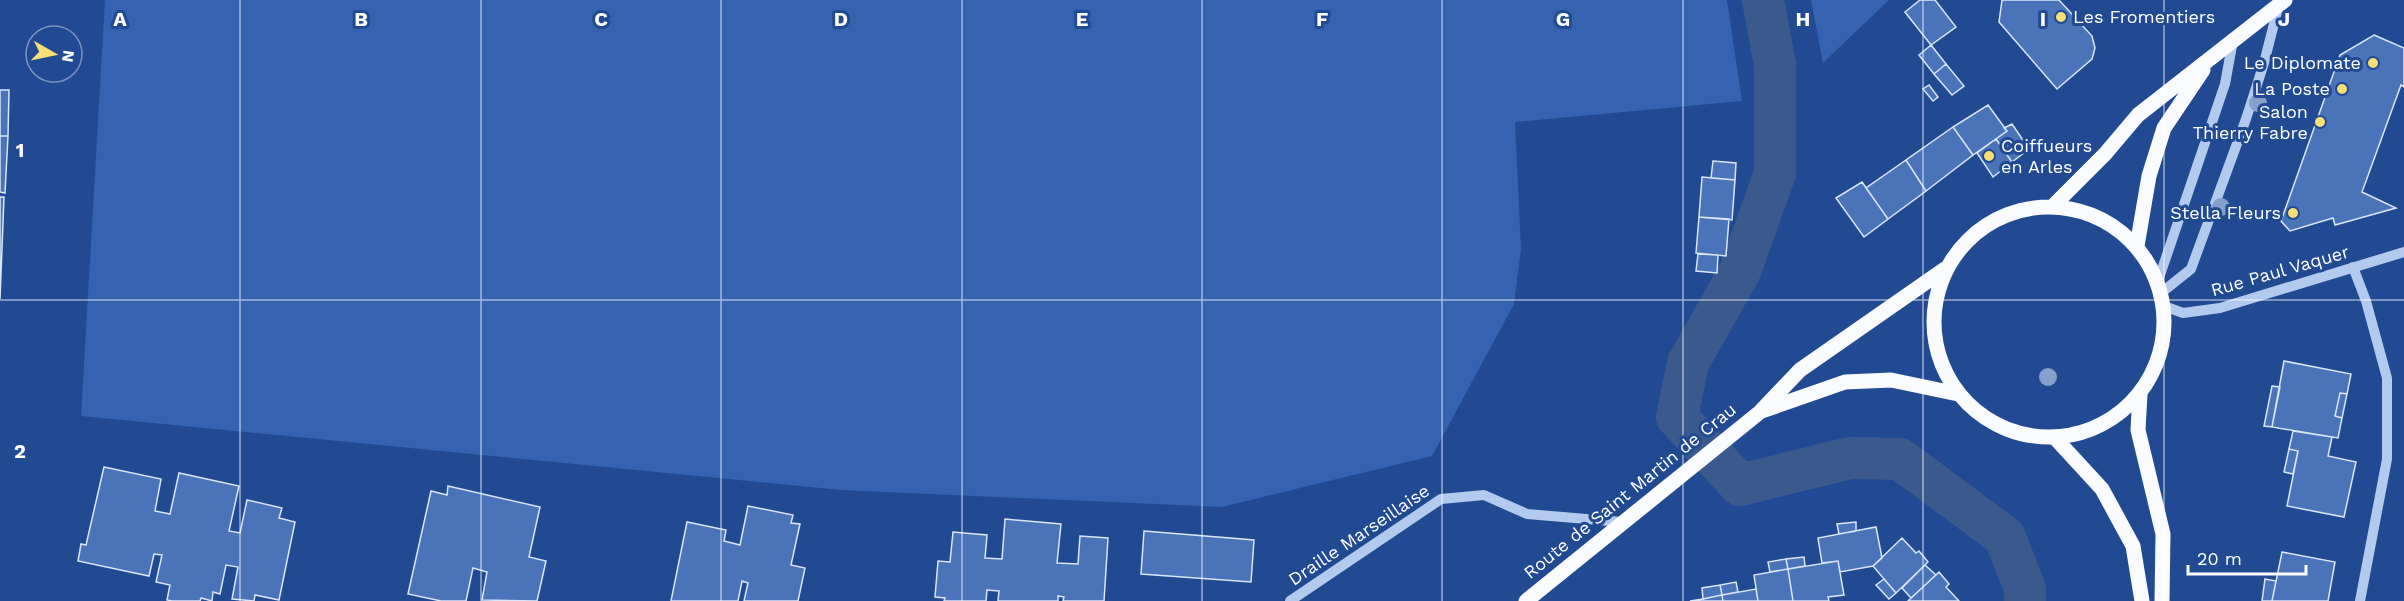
<svg xmlns="http://www.w3.org/2000/svg" width="2404" height="601" viewBox="0 0 2404 601" font-family="'Work Sans',sans-serif">
<rect width="100%" height="100%" fill="#214a92"/>
<path fill="#3563af" d="M 105,0 L 1727,0 L 1742,101 L 1515,122 L 1521,249 L 1514,304 L 1432,456 L 1222,507 L 841,490 L 81,416 Z
M 1811,0 L 1889,0 L 1823,63 Z"/>
<g fill="none" stroke-linecap="round" stroke-linejoin="round">
<path stroke="#3c598e" stroke-width="42" d="M 1763,0 L 1775,65 L 1775,173 L 1740,271 L 1688,363 L 1677,417 L 1740,485 L 1850,458 L 1900,459 L 2005,537 L 2025,589 L 2025,601"/>
</g>
<path fill="#4a73b9" stroke="#d9e5f9" stroke-width="1.5" d="M 1920,0 L 1935,0 L 1956,27 L 1931,45 L 1905,12 Z
M 2002,0 L 2059,0 L 2092,36 L 2095,48 L 2092,59 L 2057,89 L 1999,22 Z
M 2374,35 L 2404,48 L 2404,87 L 2401,85 L 2362,192 L 2396,208 L 2335,225 L 2333,218 L 2290,231 L 2281,221 L 2340,55 Z
M 1931,45 L 1946,64 L 1934,74 L 1919,55 Z
M 1946,64 L 1964,86 L 1952,95 L 1934,74 Z
M 1929,85 L 1938,97 L 1933,101 L 1923,89 Z
M 0,90 L 9,90 L 8,136 L 0,136 Z
M 1988,105 L 2007,131 L 1973,155 L 1953,127 Z
M 2012,124 L 2029,149 L 2012,162 L 1996,139 L 2007,131 L 2004,128 Z
M 1953,127 L 1973,155 L 1926,191 L 1906,160 Z
M 0,136 L 8,136 L 5,193 L 0,192 Z
M 1996,139 L 2012,162 L 1993,177 L 1977,153 Z
M 1906,160 L 1926,191 L 1888,219 L 1866,188 Z
M 1713,161 L 1736,163 L 1735,180 L 1711,178 Z
M 1702,177 L 1735,180 L 1732,220 L 1699,217 Z
M 1862,182 L 1888,219 L 1864,237 L 1836,198 Z
M 0,197 L 4,197 L 0,299 Z
M 1699,217 L 1729,219 L 1726,256 L 1696,253 Z
M 1698,254 L 1718,255 L 1717,273 L 1696,271 Z
M 2284,361 L 2351,374 L 2347,394 L 2340,393 L 2335,416 L 2342,418 L 2338,438 L 2272,427 Z
M 2272,386 L 2280,387 L 2272,427 L 2264,426 Z
M 2340,393 L 2347,394 L 2342,418 L 2335,416 Z
M 2293,431 L 2332,437 L 2328,456 L 2356,462 L 2344,517 L 2287,506 L 2298,451 L 2289,449 Z
M 2289,449 L 2298,451 L 2293,474 L 2284,472 Z
M 104,467 L 161,479 L 155,511 L 170,514 L 179,473 L 239,486 L 229,531 L 240,533 L 247,500 L 282,508 L 279,518 L 295,522 L 279,600 L 255,595 L 254,601 L 232,599 L 238,567 L 226,565 L 220,594 L 213,592 L 212,601 L 201,598 L 200,601 L 172,601 L 167,600 L 170,585 L 156,582 L 162,555 L 154,554 L 149,576 L 78,561 L 81,544 L 86,545 Z
M 448,486 L 540,507 L 529,557 L 546,561 L 537,601 L 482,600 L 487,572 L 473,568 L 466,601 L 441,601 L 408,594 L 431,491 L 447,495 Z
M 748,506 L 793,515 L 791,523 L 800,524 L 791,565 L 805,568 L 798,601 L 744,601 L 748,583 L 742,581 L 738,601 L 671,601 L 687,522 L 726,530 L 724,541 L 740,545 Z
M 1005,519 L 1061,524 L 1057,563 L 1078,564 L 1080,536 L 1108,538 L 1104,601 L 1063,601 L 1064,597 L 1058,596 L 1058,601 L 998,601 L 999,591 L 987,590 L 986,601 L 944,601 L 945,598 L 935,597 L 938,561 L 950,562 L 953,532 L 987,535 L 985,558 L 1002,559 Z
M 1856,522 L 1856,531 L 1839,534 L 1837,524 Z
M 1876,527 L 1882,558 L 1873,566 L 1840,572 L 1838,561 L 1822,563 L 1818,538 Z
M 1144,531 L 1254,540 L 1251,582 L 1141,574 Z
M 1902,538 L 1916,553 L 1919,551 L 1928,562 L 1896,593 L 1873,566 Z
M 2282,552 L 2335,562 L 2328,601 L 2272,601 Z
M 1804,557 L 1805,566 L 1788,569 L 1786,559 Z
M 1786,559 L 1788,569 L 1770,572 L 1768,562 Z
M 1838,561 L 1844,595 L 1828,597 L 1829,601 L 1793,601 L 1788,569 Z
M 1925,565 L 1936,575 L 1911,598 L 1902,588 Z
M 1788,569 L 1793,601 L 1758,601 L 1754,575 Z
M 1939,572 L 1949,584 L 1946,587 L 1959,601 L 1908,601 Z
M 1884,579 L 1896,593 L 1889,599 L 1876,585 Z
M 2265,579 L 2276,581 L 2272,601 L 2262,601 Z
M 1736,582 L 1738,592 L 1722,595 L 1720,585 Z
M 1720,585 L 1722,595 L 1703,599 L 1702,588 Z
M 1756,589 L 1758,601 L 1723,601 L 1722,595 Z
M 1722,595 L 1723,601 L 1690,601 L 1703,599 Z"/>
<g fill="none" stroke-linecap="round" stroke-linejoin="round">
<path stroke="#b3c9ed" stroke-width="10" d="M 2353,267 L 2366,301 L 2387,378 L 2387,459 L 2360,601
M 2158,281 L 2225,84 L 2233,40
M 2161,293 L 2191,269 L 2246,119 L 2264,63 L 2279,4
M 2164,306 L 2183,313 L 2220,308 L 2404,252
M 1290,601 L 1441,499 L 1484,495 L 1527,514 L 1622,522"/>
<path stroke="#f9fbff" stroke-width="15" d="M 2053,206 L 2105,154 L 2138,115 L 2285,0
M1934 322a115 115 0 1 1 230 0a115 115 0 1 1-230 0Z
M 2137,246 L 2149,176 L 2164,128 L 2203,70
M 2140,394 L 2138,430 L 2163,534 L 2162,601
M 1762,411 L 1845,382 L 1891,380 L 1958,394
M 2056,439 L 2102,489 L 2133,546 L 2142,601
M 1526,601 L 1760,412 L 1800,370 L 1945,269"/>
</g>
<g fill="#869fcb">
<circle cx="2258" cy="103" r="9"/>
<circle cx="2221" cy="207" r="9"/>
<circle cx="2048" cy="377" r="9"/>
</g>
<path fill="none" stroke="#fff" stroke-width="1.5" stroke-opacity="0.55" d="M 240,0 L 240,601M 481,0 L 481,601M 721,0 L 721,601M 962,0 L 962,601M 1202,0 L 1202,601M 1442,0 L 1442,601M 1683,0 L 1683,601M 1923,0 L 1923,601M 2164,0 L 2164,601M 0,300 L 2404,300"/>
<g fill="#f9dd75" stroke="#214a92" stroke-width="2">
<circle cx="2061" cy="17" r="6"/>
<circle cx="2373" cy="63" r="6"/>
<circle cx="2342" cy="89" r="6"/>
<circle cx="2320" cy="122" r="6"/>
<circle cx="1989" cy="156" r="6"/>
<circle cx="2293" cy="213" r="6"/>
</g>
<g text-anchor="middle" stroke-width="6" stroke-linejoin="round" paint-order="stroke">
<g font-size="18" fill="#fff" stroke="#214a92" text-anchor="end">
<text x="2073" y="23" text-anchor="start">Les Fromentiers</text>
<text x="2361" y="69">Le Diplomate</text>
<text x="2330" y="95">La Poste</text>
<text x="2308" y="118">Salon<tspan x="2308" dy="21">Thierry Fabre</tspan></text>
<text x="2001" y="152" text-anchor="start">Coiffueurs<tspan x="2001" dy="21">en Arles</tspan></text>
<text x="2281" y="219">Stella Fleurs</text>
</g>
<g font-size="18" fill="#fff" stroke="#214a92">
<text transform="translate(2280 271) rotate(-16)" y="6">Rue Paul Vaquer</text>
<text transform="translate(1630 491) rotate(-39)" y="6">Route de Saint Martin de Crau</text>
<text transform="translate(1359 535) rotate(-34)" y="6">Draille Marseillaise</text>
</g>
</g>
<g font-size="20" text-anchor="middle" font-weight="bold" fill="#fff" stroke="#214a92" stroke-width="6" stroke-linejoin="round" paint-order="stroke">
<text x="120" y="26">A</text>
<text x="361" y="26">B</text>
<text x="601" y="26">C</text>
<text x="841" y="26">D</text>
<text x="1082" y="26">E</text>
<text x="1322" y="26">F</text>
<text x="1563" y="26">G</text>
<text x="1803" y="26">H</text>
<text x="2043" y="26">I</text>
<text x="2284" y="26">J</text>
<text x="20" y="157">1</text>
<text x="20" y="458">2</text>
</g>
<g transform="translate(54 54) rotate(99)"><circle r="28" fill="#214a92" stroke="#7a92be" stroke-width="1.5"/>
<path d="M0-4.5L10 22L0 15L-10 22Z" fill="#f9dd75"/>
<text y="-9" font-size="16" font-weight="bold" text-anchor="middle" fill="#ffffff">N</text>
</g>
<path d="M2188 565v9h118v-9" fill="none" stroke="#ffffff" stroke-width="3"/>
<text x="2197" y="565" font-size="18" fill="#ffffff" stroke="#214a92" stroke-width="4.5" paint-order="stroke">20 m</text>
</svg>
